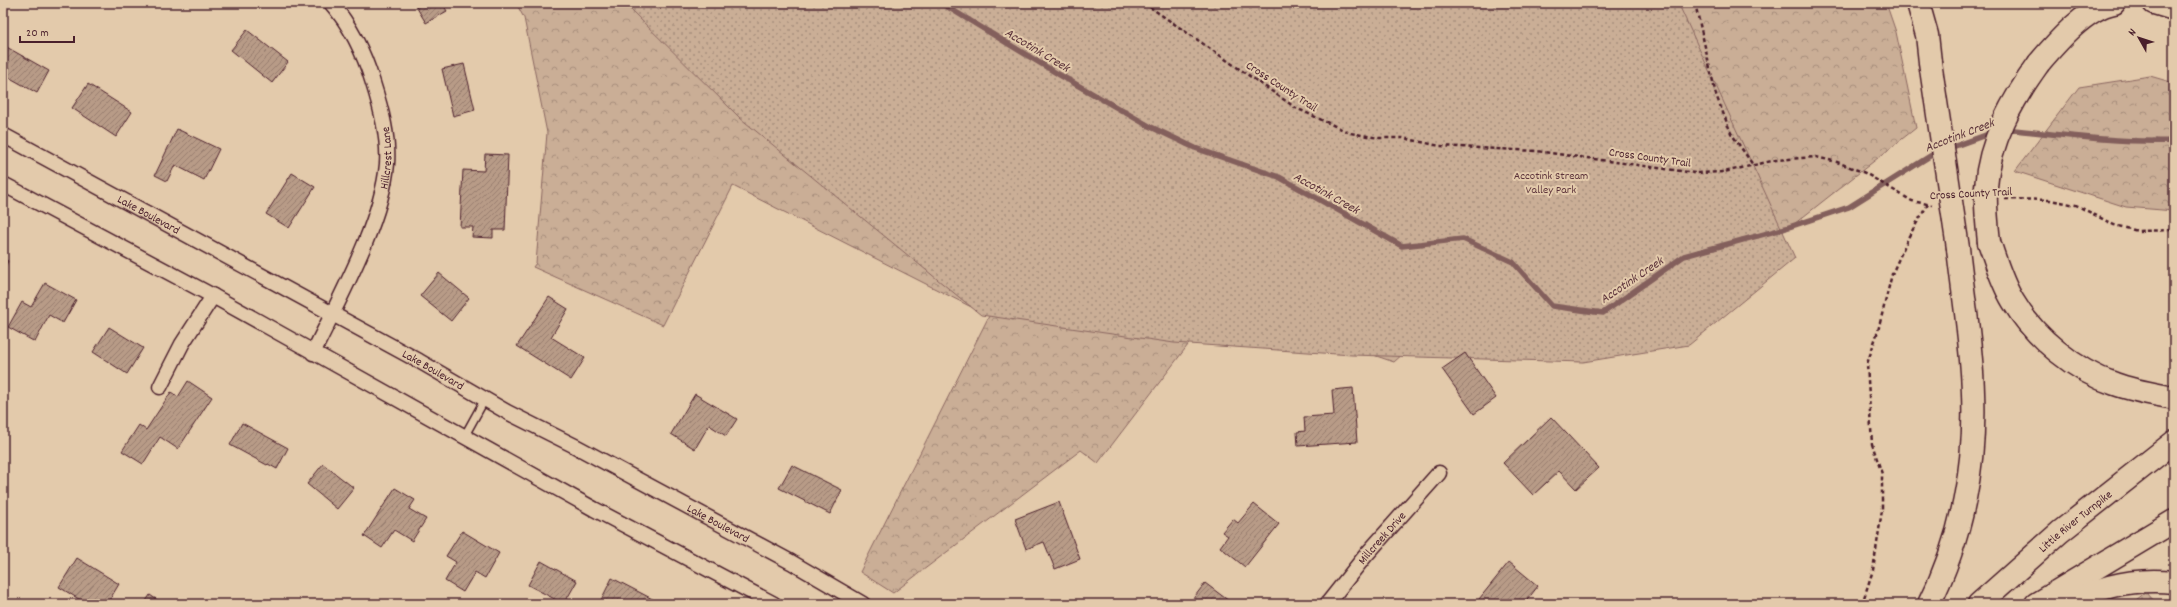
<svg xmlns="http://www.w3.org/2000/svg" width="2177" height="607" viewBox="0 0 2177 607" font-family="Dekko,sans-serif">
<defs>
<pattern id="forest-crowns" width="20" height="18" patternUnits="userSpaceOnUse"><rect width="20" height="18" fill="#caae96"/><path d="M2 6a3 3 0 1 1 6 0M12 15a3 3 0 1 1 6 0" fill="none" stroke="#a68d7b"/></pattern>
<pattern id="park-dots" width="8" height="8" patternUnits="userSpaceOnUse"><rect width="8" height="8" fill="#caae96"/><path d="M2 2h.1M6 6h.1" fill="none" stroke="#a68d7b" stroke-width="1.8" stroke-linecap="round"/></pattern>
<pattern id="building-hatch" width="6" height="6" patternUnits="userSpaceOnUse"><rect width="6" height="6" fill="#b89b87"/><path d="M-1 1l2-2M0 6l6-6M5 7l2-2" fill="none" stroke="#987e6f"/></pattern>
</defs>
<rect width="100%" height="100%" fill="#e3caab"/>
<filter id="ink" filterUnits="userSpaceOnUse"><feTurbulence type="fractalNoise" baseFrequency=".025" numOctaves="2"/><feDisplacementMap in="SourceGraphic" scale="8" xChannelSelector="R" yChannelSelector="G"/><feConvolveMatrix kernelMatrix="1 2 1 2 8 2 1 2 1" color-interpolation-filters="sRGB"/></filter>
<g filter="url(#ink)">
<path fill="url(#forest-crowns)" stroke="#8a6660" d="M 516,3 L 1886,3 L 1896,32 L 1916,128 L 1789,228 L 1554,321 L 1483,282 L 1394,362 L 1220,303 L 1098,463 L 1081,450 L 893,593 L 860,572 L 989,316 L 733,186 L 663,325 L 533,267 L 536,263 L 547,133 L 524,18 Z
M 2150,76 L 2174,83 L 2174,211 L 2126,207 L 2015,171 L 2079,87 Z"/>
<path fill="url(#park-dots)" stroke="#8a6660" d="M 624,3 L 1664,3 L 1680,7 L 1795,258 L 1689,345 L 1583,362 L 1352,355 L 1174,343 L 981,315 L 740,118 Z
M 2146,592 L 2157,604 L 2131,604 Z"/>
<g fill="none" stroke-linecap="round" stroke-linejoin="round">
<path stroke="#835f5b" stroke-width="5.5" d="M 941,3 L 1058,74 L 1149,126 L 1195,148 L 1279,177 L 1402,246 L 1463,239 L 1513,262 L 1552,306 L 1603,313 L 1684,256 L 1786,228 L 1849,207 L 1930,156 L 1939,152
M 2006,129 C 2061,135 2118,143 2174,141
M 1947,149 L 1994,132"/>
</g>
<path fill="url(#building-hatch)" stroke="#4a1f2b" d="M 414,3 L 442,3 L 447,11 L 426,23 Z
M 247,30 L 288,62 L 272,83 L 231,50 Z
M 3,45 L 49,71 L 37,93 L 3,74 Z
M 464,64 L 475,110 L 453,116 L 442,69 Z
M 88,84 L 132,112 L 116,137 L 72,108 Z
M 177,129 L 219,149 L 204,180 L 175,165 L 167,181 L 155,175 Z
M 485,154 L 508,155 L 505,230 L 493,230 L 493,238 L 472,237 L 473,227 L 460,227 L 463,170 L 484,171 Z
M 292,173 L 315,187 L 289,228 L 266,214 Z
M 3,258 L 8,261 L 3,271 Z
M 439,273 L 469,298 L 451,321 L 420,296 Z
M 45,283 L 76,300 L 63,323 L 49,315 L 35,342 L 8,327 L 22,302 L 31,307 Z
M 549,297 L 568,309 L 551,337 L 585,358 L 571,380 L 517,346 Z
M 109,327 L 143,348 L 127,374 L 93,352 Z
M 1465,353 L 1496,398 L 1474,414 L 1442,369 Z
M 188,381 L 212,397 L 178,449 L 160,437 L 143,464 L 122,451 L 139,425 L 146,430 L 171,392 L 178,397 Z
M 1353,388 L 1357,442 L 1298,446 L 1297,432 L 1305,431 L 1304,417 L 1334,415 L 1332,390 Z
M 695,394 L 737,419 L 726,436 L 709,425 L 695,449 L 671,434 Z
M 1551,417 L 1599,468 L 1576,489 L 1559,471 L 1533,495 L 1503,463 Z
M 242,423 L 288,448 L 277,469 L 268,464 L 267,465 L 230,445 Z
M 323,464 L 354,488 L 337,509 L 307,484 Z
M 792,465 L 842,490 L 830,514 L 779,488 Z
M 395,488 L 415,500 L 409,509 L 426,519 L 412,541 L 394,530 L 382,548 L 364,536 Z
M 1059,502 L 1080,559 L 1055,569 L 1044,542 L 1026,549 L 1015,519 Z
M 1254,504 L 1279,524 L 1245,567 L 1220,547 L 1228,536 L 1222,532 L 1233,519 L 1238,523 Z
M 462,531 L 499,553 L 485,578 L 475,572 L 463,592 L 445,581 L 456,562 L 446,556 Z
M 77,558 L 119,584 L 107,604 L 87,604 L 59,587 Z
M 541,561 L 577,581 L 564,604 L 528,585 Z
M 1509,562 L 1538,586 L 1524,604 L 1475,604 Z
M 612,578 L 662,604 L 599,604 Z
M 1205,583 L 1233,604 L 1189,604 Z
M 150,595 L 163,604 L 144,604 Z"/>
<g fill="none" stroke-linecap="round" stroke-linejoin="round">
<defs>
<path id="lane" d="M 464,437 L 485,399"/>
<g id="street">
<path id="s1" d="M 3,135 L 419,361 L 507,412 L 575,446 L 791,562 L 863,604"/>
<path d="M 3,184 L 213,296 L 594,509 L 774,604"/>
<path id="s2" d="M 313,353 C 339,299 382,222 387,164 C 389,137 381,108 373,83 C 364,53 351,26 331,3"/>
<path d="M 160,387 L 182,344 L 213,296"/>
<path id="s3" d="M 1327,604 L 1366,555 L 1439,473"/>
</g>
<g id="primary">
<path id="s4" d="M 1979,604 L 2060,532 L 2174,442"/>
<path d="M 2036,604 L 2174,521"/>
</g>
<path id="highway" d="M 1918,3 L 1927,35 L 1930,62
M 2154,3 L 2174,9
M 2039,63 C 2057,42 2086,8 2114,3
M 1989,242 C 1996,262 2002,283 2013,301 C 2034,337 2075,371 2115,384 C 2134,391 2154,394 2174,398
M 1929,604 C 1962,539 1976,465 1973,393 C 1972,346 1963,295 1958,248
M 2068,604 C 2101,585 2136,578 2174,582"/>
</defs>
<use href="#lane" stroke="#4a1f2b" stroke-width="10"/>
<use href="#street" stroke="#4a1f2b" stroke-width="17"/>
<use href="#primary" stroke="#4a1f2b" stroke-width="25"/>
<use href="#highway" stroke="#4a1f2b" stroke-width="25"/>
<path stroke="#4a1f2b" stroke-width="2.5" stroke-dasharray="4 3" stroke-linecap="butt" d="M 1144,3 L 1296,108 L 1350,133 L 1379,138 L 1403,138 L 1440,146 L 1536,151 L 1695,173 L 1724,172 L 1776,160 L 1816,157 L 1837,162 L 1865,173 L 1912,201 L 1932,205
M 1695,3 L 1716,95 L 1731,133 L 1753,165
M 2005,199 L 2050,200 L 2076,205 L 2114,225 L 2138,231 L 2174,230
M 1862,604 L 1873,570 L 1882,510 L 1882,474 L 1872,444 L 1867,364 L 1878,331 L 1892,274 L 1909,236 L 1928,204"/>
<use href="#lane" stroke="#e3caab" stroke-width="7"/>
<use href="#street" stroke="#e3caab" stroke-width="14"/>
<use href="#primary" stroke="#e3caab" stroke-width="22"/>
<use href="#highway" stroke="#e3caab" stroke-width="22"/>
<defs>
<path id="highway-bridge" d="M 1930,62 L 1958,248
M 1989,242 C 1987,224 1985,205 1986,187 C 1989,141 2013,99 2039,63"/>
</defs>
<use href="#highway-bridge" stroke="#4a1f2b" stroke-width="25" stroke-linecap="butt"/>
<use href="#highway-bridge" stroke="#e3caab" stroke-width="22"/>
</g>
</g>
<g text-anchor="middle" stroke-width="4" stroke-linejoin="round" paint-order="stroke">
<g font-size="12" fill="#4a1f2b" stroke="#e3caab">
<text transform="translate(1282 86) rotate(33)" y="4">Cross County Trail</text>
<text dy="4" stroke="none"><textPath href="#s2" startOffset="210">Hillcrest Lane</textPath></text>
<text transform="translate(1650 157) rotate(8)" y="4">Cross County Trail</text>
<text transform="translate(1971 193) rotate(-3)" y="4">Cross County Trail</text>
<text dy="4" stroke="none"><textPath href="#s1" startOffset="166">Lake Boulevard</textPath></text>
<text dy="4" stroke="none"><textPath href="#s1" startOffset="490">Lake Boulevard</textPath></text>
<text dy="4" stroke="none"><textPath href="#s4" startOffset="127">Little River Turnpike</textPath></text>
<text dy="4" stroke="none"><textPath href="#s1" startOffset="814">Lake Boulevard</textPath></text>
<text dy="4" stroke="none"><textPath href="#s3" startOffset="86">Millcreek Drive</textPath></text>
</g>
<g font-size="12" fill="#5d343b" stroke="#e3caab">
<text x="1551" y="179">Accotink Stream<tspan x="1551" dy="14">Valley Park</tspan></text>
</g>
<g font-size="13" font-style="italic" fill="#5d343b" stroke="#e3caab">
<text transform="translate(1038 49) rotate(31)" y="5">Accotink Creek</text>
<text transform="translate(1959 134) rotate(-21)" y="5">Accotink Creek</text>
<text transform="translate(1327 192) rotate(29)" y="5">Accotink Creek</text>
<text transform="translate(1631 279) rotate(-34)" y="5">Accotink Creek</text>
</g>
</g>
<rect width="2177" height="607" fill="none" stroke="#e3caab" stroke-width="16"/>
<rect x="8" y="8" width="2161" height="591" fill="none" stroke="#4a1f2b" stroke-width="1.5" filter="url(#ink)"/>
<g transform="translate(2139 38) rotate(309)" stroke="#e3caab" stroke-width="3" paint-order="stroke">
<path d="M0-3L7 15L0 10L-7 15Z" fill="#4a1f2b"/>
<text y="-6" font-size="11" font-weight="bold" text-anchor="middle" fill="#4a1f2b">N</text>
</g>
<path d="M20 36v6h54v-6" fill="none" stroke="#4a1f2b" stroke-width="2"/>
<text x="26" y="36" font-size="12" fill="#4a1f2b" stroke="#e3caab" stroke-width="3" paint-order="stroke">20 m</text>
</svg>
